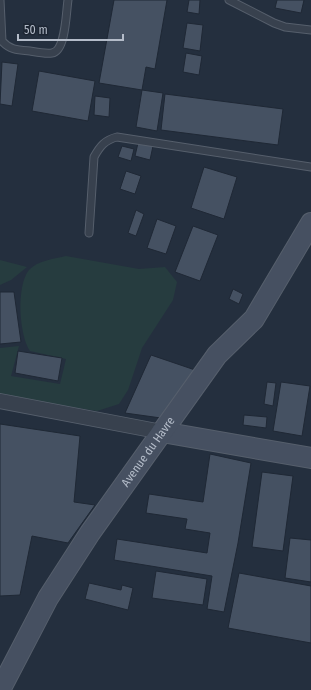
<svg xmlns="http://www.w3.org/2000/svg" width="311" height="690" viewBox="0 0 311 690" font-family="'Fira Sans Condensed',sans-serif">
<rect width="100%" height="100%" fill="#242f3e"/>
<path fill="#263c3f" d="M 66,256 L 139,269 L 165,267 L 177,282 L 173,300 L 142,348 L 128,390 L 119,404 L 97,411 L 7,397 L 0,394 L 0,348 L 19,346 L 11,376 L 60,384 L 66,359 L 30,351 C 19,335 16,286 29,270 C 38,260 55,259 66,256 Z
M 0,260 L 27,267 L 11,280 L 0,285 Z"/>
<path fill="#455162" stroke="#1f2835" d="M 114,0 L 167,0 L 155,69 L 146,67 L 142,90 L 99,83 Z
M 189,0 L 200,0 L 199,14 L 187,12 Z
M 277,0 L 304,0 L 301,13 L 275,8 Z
M 187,23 L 203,25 L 200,51 L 183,48 Z
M 186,53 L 202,56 L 199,75 L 183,72 Z
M 2,62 L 18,64 L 12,106 L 0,104 Z
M 39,71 L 95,81 L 88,121 L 32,111 Z
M 142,90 L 163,93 L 157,131 L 136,127 Z
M 165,94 L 283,109 L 278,145 L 161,130 Z
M 95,96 L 110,98 L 109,117 L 94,115 Z
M 138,143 L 153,146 L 150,160 L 135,156 Z
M 122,146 L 134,149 L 131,161 L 118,157 Z
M 204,167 L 237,177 L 224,219 L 191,208 Z
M 126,171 L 141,176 L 135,194 L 120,189 Z
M 136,210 L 144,214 L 136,236 L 128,233 Z
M 157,219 L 176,226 L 166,254 L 147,248 Z
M 193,226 L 218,235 L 200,281 L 175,272 Z
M 233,289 L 243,294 L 239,304 L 229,299 Z
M 0,292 L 14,292 L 21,342 L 0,344 Z
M 18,351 L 62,358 L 58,381 L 15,373 Z
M 151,355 L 201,372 L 161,418 L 125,413 Z
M 267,382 L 276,383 L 273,406 L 264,404 Z
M 281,382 L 310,386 L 302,436 L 273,431 Z
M 244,415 L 267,417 L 266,428 L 243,425 Z
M 0,424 L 80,436 L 74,502 L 95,505 L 68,543 L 32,536 L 20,595 L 0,596 Z
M 210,454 L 251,463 L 238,543 L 224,612 L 207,609 L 212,576 L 114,560 L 117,539 L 207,553 L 210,533 L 185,529 L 187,519 L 146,513 L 149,494 L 203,502 Z
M 262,472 L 293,476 L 283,551 L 252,547 Z
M 290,538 L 311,540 L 311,582 L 285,578 Z
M 156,571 L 207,579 L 203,605 L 152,598 Z
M 239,573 L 311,586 L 311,643 L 228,628 Z
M 89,583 L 121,590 L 122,585 L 133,588 L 128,610 L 85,599 Z"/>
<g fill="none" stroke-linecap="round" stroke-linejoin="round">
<defs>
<path id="lane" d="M 0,0 L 2,41 C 10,50 18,50 30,51 C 36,52 45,54 52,53 C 66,51 66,12 68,0
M 229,0 L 274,23 L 285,27 L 311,30
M 89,233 L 94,157 C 100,146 105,140 117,137 L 311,167"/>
<path id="street" d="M 0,401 L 162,432"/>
<g id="secondary">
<path d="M 162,432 L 311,458"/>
<path id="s1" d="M 0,690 L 48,598 L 90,533 L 217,355 L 254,319 L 311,223"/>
</g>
</defs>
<use href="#lane" stroke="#565f6c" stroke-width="9"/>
<use href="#street" stroke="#565f6c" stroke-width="16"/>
<use href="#secondary" stroke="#565f6c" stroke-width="22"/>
<use href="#lane" stroke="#38414e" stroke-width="7"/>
<use href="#street" stroke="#38414e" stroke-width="14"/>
<use href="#secondary" stroke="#465061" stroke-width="20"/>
</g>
<g text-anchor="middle" stroke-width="3.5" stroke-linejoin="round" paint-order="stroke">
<g font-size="12" fill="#b4bcc9" stroke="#1d2633">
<text dy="4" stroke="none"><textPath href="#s1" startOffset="281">Avenue du Havre</textPath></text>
</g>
</g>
<path d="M18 34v6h105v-6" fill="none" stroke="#b4bcc9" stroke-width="2"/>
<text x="24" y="34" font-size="12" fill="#b4bcc9" stroke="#1d2633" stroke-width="3" paint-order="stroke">50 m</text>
</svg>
